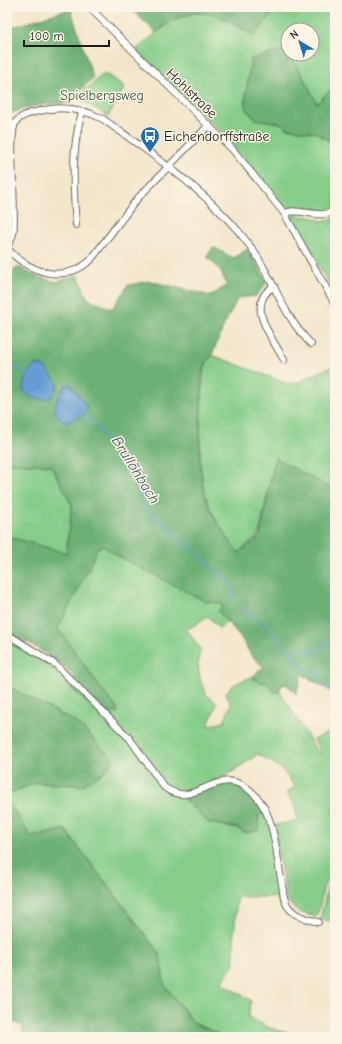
<svg xmlns="http://www.w3.org/2000/svg" width="342" height="1044" viewBox="0 0 342 1044" font-family="'Comic Neue',sans-serif">
<rect width="100%" height="100%" fill="#fcf5e5"/>
<filter id="ink" filterUnits="userSpaceOnUse"><feTurbulence type="fractalNoise" baseFrequency=".025" numOctaves="2"/><feDisplacementMap in="SourceGraphic" scale="8" xChannelSelector="R" yChannelSelector="G"/><feConvolveMatrix kernelMatrix="1 2 1 2 8 2 1 2 1" color-interpolation-filters="sRGB"/></filter>
<filter id="wash" filterUnits="userSpaceOnUse"><feTurbulence type="fractalNoise" baseFrequency=".012" numOctaves="4" result="noise"/><feDisplacementMap in="SourceGraphic" scale="16" xChannelSelector="R" yChannelSelector="G"/><feGaussianBlur stdDeviation="0.9" result="paint"/><feColorMatrix in="noise" values="0 0 0 0 0 0 0 0 0 0 0 0 0 0 0 0 0 1.4 0 .05"/><feComposite in="paint" operator="in"/></filter>
<g filter="url(#wash)">
<rect width="100%" height="100%" fill="#f3e6cb"/>
<path fill="#85cd89" stroke="#507452" d="M 277,7 L 335,7 L 335,86 L 317,103 L 291,54 L 312,54 L 312,30 L 288,30 L 288,49 L 251,59 L 245,101 L 247,111 L 255,119 L 280,123 L 287,128 L 317,133 L 335,145 L 335,209 L 330,212 L 287,208 L 283,206 L 222,133 L 136,50 C 159,31 181,7 214,14 C 225,16 244,30 255,36 Z
M 104,73 L 125,87 L 108,116 L 83,101 L 81,94 Z
M 294,215 L 315,218 L 322,221 L 335,218 L 335,294 L 291,218 L 291,216 Z
M 212,355 L 288,384 L 299,382 L 335,365 L 335,491 L 275,458 L 259,535 L 238,553 C 227,537 215,521 208,503 C 195,468 202,413 203,375 L 207,362 Z
M 7,463 L 51,465 L 72,505 L 66,553 L 7,536 Z
M 102,545 L 120,557 L 207,602 L 220,603 L 222,608 L 218,611 L 228,621 L 220,629 L 208,616 L 187,630 L 201,650 C 195,661 200,685 207,695 C 210,698 214,700 217,703 L 208,726 L 224,722 L 231,704 L 226,694 C 230,684 242,681 251,677 L 259,682 L 266,682 L 274,692 L 280,692 L 297,718 L 317,752 L 321,753 L 314,740 L 335,729 L 335,921 L 320,920 L 330,877 C 319,886 324,906 315,917 L 297,911 L 287,900 L 273,826 L 298,820 L 294,805 L 287,792 L 295,787 L 282,769 L 258,754 L 226,776 L 187,792 L 185,800 L 209,823 L 238,829 L 245,833 L 259,830 L 258,815 L 265,814 L 268,821 L 267,826 L 270,827 L 280,895 L 282,902 L 289,913 L 286,913 L 280,906 L 276,897 L 237,897 L 234,937 L 234,963 L 222,983 L 249,999 L 251,1002 L 248,1017 L 270,1028 L 288,1033 L 287,1037 L 218,1037 L 217,1033 L 194,1023 L 164,984 L 160,954 L 65,829 L 31,837 L 7,801 L 7,794 L 36,783 L 82,786 L 101,774 L 114,760 L 78,723 L 7,686 L 7,642 L 18,648 L 21,646 L 45,661 L 45,664 C 56,666 63,676 70,684 L 69,686 L 86,703 L 96,701 L 109,714 L 118,713 L 117,708 L 102,690 L 58,628 L 89,568 L 97,549 Z"/>
<path fill="#6cb075" stroke="#446648" d="M 66,7 L 70,7 L 93,78 L 68,103 C 47,103 27,106 7,115 L 7,29 L 66,10 Z
M 129,7 L 276,7 L 255,36 L 215,14 L 191,13 L 170,21 L 156,33 Z
M 288,49 L 288,54 L 290,54 L 317,103 L 335,87 L 335,144 L 317,133 L 287,128 L 280,123 L 255,119 L 247,110 L 245,100 L 251,59 Z
M 213,247 L 234,258 L 247,249 L 268,281 L 256,296 L 238,298 L 224,325 L 212,355 L 206,362 L 202,375 C 202,413 194,468 208,503 C 215,521 227,538 239,553 L 260,536 L 275,458 L 335,491 L 335,694 L 302,674 L 296,694 L 286,684 L 280,687 L 280,692 L 274,692 L 266,682 L 260,682 L 252,677 L 264,667 L 251,655 L 240,636 L 218,611 L 222,608 L 221,603 L 206,602 L 120,557 L 102,545 L 97,549 L 89,568 L 58,628 L 102,690 L 116,708 L 118,713 L 109,714 L 96,701 L 86,703 L 69,686 L 75,677 L 59,662 L 45,664 L 48,655 L 27,642 L 18,648 L 7,642 L 7,536 L 66,553 L 72,505 L 51,465 L 7,463 L 7,275 L 19,267 L 37,277 L 57,282 L 78,275 L 88,299 L 112,309 L 128,285 L 150,281 L 211,296 L 227,285 L 220,270 L 207,257 Z
M 7,686 L 77,723 L 114,760 L 101,774 L 82,785 L 36,782 L 7,794 Z
M 225,781 C 244,788 255,795 265,814 L 258,816 L 259,830 L 245,833 L 238,828 L 209,823 L 185,800 L 187,796 Z
M 7,801 L 31,837 L 65,830 L 160,954 L 164,984 L 194,1024 L 217,1033 L 218,1037 L 22,1037 L 23,1026 L 7,1020 Z"/>
<path fill="#659dd3" stroke="#405c78" d="M 36,364 L 46,368 L 58,384 L 51,398 C 39,401 31,399 23,391 C 22,382 29,369 36,364 Z
M 70,384 L 88,408 L 84,415 L 66,423 L 56,415 L 55,404 L 65,386 Z"/>
<g fill="none" stroke-linecap="round" stroke-linejoin="round">
<path stroke="#659dd3" stroke-width="1.5" d="M 7,366 C 15,365 22,371 29,375
M 54,391 L 61,395
M 83,415 L 95,424 L 131,476 L 134,486 L 147,509 L 229,582 L 233,594 L 231,601
M 239,607 C 268,622 284,645 304,670 L 318,672 L 320,684 L 330,690 L 335,684
M 292,653 L 294,650 C 310,650 328,652 335,634"/>
</g>
</g>
<g filter="url(#ink)">
<g fill="none" stroke-linecap="round" stroke-linejoin="round">
<defs>
<path id="street" d="M 89,7 L 233,150 L 284,213 L 335,304
M 284,213 C 301,207 318,220 335,211
M 76,225 C 73,187 71,149 82,112
M 7,248 C 9,243 12,238 13,234 C 17,213 7,134 16,122 C 22,114 35,112 44,110 C 64,106 85,110 103,119 C 154,156 212,194 250,246 C 274,278 281,314 311,344
M 7,249 C 31,273 62,284 90,261 L 137,199 L 209,125
M 274,286 C 244,305 272,337 284,360
M 7,634 L 56,665 L 130,739 L 164,787 C 198,813 218,757 255,795 C 276,817 276,856 282,884 C 283,893 284,903 290,909 C 297,917 308,919 318,922"/>
</defs>
<use href="#street" stroke="#676359" stroke-width="8"/>
<use href="#street" stroke="#fff" stroke-width="6"/>
</g>
</g>
<defs>
<symbol id="bus-pin" viewBox="-11 -11 22 30"><path d="M0 17L-7.5 6A9.5 9.5 0 1 1 7.5 6Z" fill="#1f6fb2" stroke="#fcf5e5"/><path d="M-5-6H5V4H4V6H2V4H-2V6H-4V4H-5ZM-3.5-4V0h7V-4ZM-3.5 1.2v1.5H-2V1.2ZM2 1.2v1.5H3.5V1.2Z" fill="#fff"/></symbol>
</defs>
<g fill-rule="evenodd">
<use href="#bus-pin" x="139" y="125" width="22" height="30"/>
</g>
<g text-anchor="middle" stroke-width="3" stroke-linejoin="round" paint-order="stroke">
<g font-size="14" fill="#1c1c1c" stroke="#fcf5e5">
<text transform="translate(192 93) rotate(44)" y="5">Hohlstraße</text>
</g>
<g font-size="14" fill="#415a42" stroke="#fcf5e5">
<text x="102" y="100">Spielbergsweg</text>
</g>
<g font-size="14" fill="#1c1c1c" stroke="#fcf5e5" text-anchor="start">
<text x="164" y="141">Eichendorffstraße</text>
</g>
<g font-size="15" font-style="italic" fill="#3d566e" stroke="#fcf5e5">
<text transform="translate(136 470) rotate(58)" y="5">Brullöhbach</text>
</g>
</g>
<rect width="342" height="1044" fill="none" stroke="#fcf5e5" stroke-width="24"/>
<g transform="translate(300 42) rotate(322)"><circle r="19" fill="#fcf5e5" stroke="#a29e95"/>
<path d="M0-3L7 15L0 10L-7 15Z" fill="#1f6fb2"/>
<text y="-6" font-size="11" font-weight="bold" text-anchor="middle" fill="#1c1c1c">N</text>
</g>
<path d="M24 40v6h85v-6" fill="none" stroke="#1c1c1c" stroke-width="2"/>
<text x="30" y="40" font-size="12" fill="#1c1c1c" stroke="#fcf5e5" stroke-width="3" paint-order="stroke">100 m</text>
</svg>
